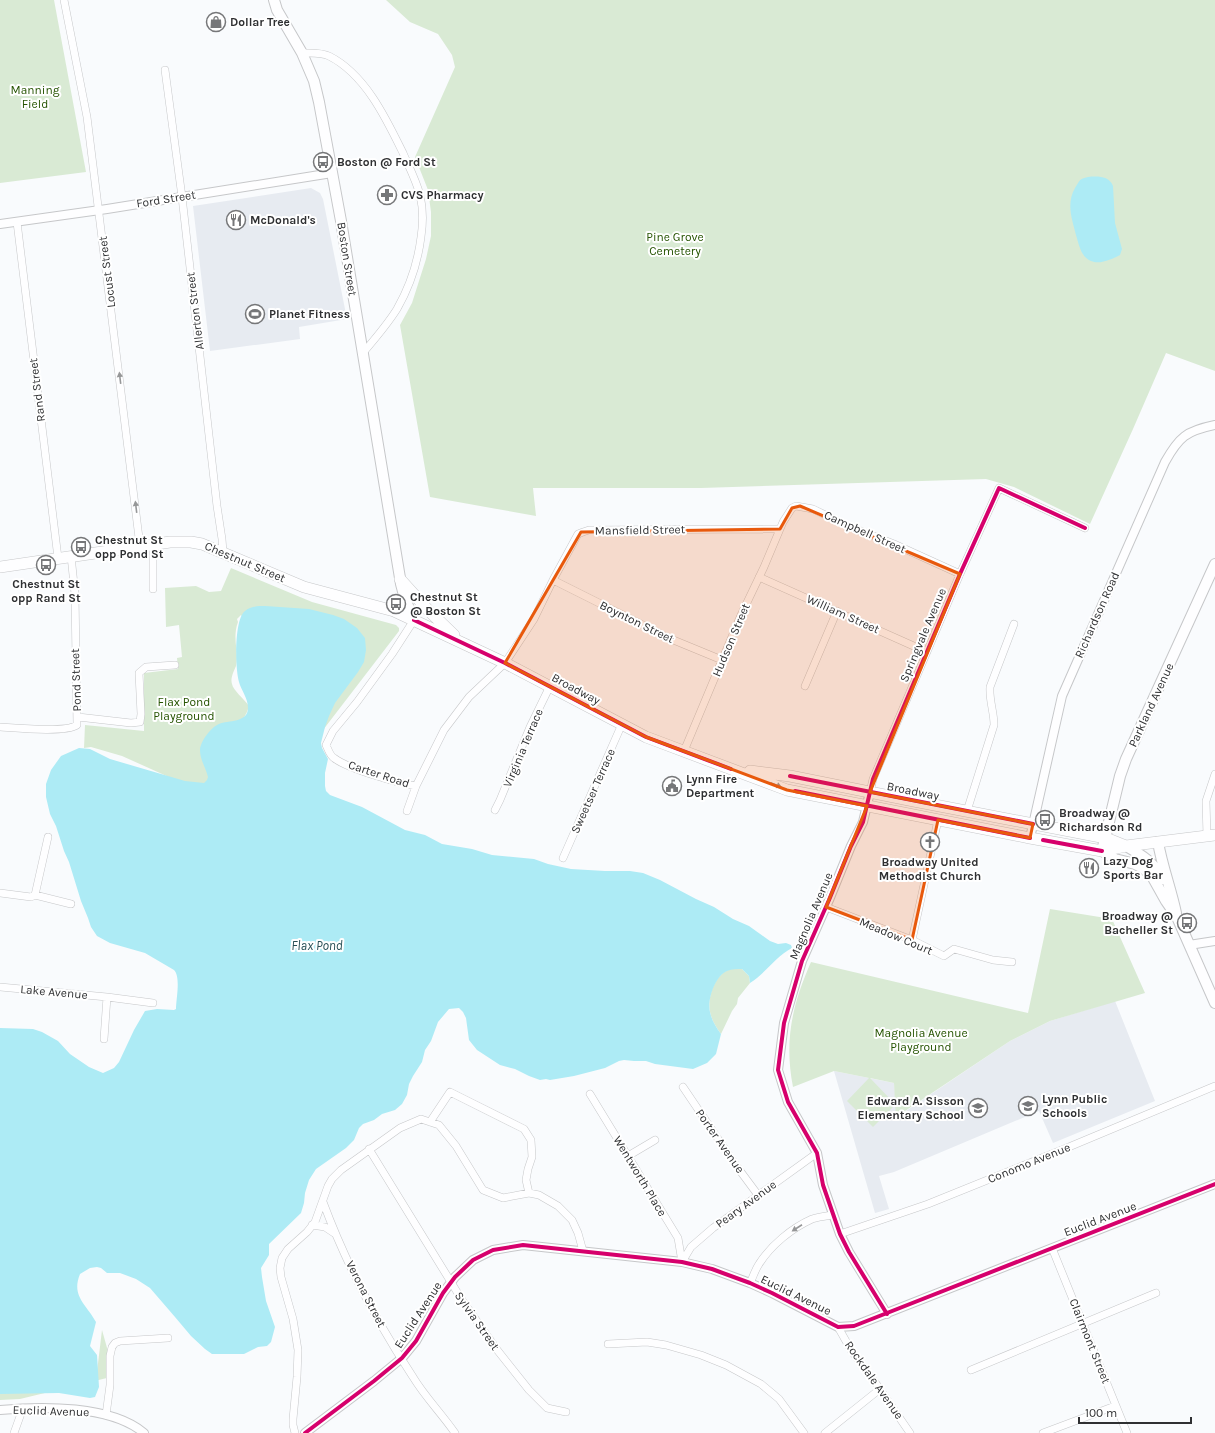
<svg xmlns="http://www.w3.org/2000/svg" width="1215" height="1433" viewBox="0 0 1215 1433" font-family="Karla,sans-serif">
<rect width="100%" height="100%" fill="#f9fbfd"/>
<path fill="#e7ebf1" d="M 311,188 L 320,193 L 323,199 L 347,319 L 299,327 L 300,339 L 210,351 L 193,206 Z
M 1115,1001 L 1155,1101 L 1053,1143 L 1039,1111 L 894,1172 L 879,1176 L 889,1209 L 875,1213 L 834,1071 L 894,1083 L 897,1117 L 1010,1041 L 1050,1021 Z"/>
<path fill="#d9ead4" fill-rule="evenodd" d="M 0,0 L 54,0 L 86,172 L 0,183 Z
M 386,0 L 1215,0 L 1215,371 L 1166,353 L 1133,429 L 1090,524 L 1014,487 L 986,479 L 701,488 L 533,488 L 536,516 L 430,497 L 400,325 L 412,303 L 426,259 L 431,236 L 431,212 L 428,190 L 415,157 L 455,67 L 452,55 L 438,34 L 410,22 Z
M 231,568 L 312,602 L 396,625 L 399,628 L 399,631 L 323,730 L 241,615 L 237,619 L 238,622 C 232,638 239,651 236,666 C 234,671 230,678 232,684 C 233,690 244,699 249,706 L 247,712 L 213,775 L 201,789 L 171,778 L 122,756 L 91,747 L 84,748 L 85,725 L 144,731 L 144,673 L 178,669 L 177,658 L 182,657 L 179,625 L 166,627 L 165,588 L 196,586 L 209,592 L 221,591 Z
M 1050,909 L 1112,919 L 1145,993 L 1050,1021 L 1010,1041 L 896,1117 L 895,1105 L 873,1127 L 847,1101 L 869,1078 L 834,1071 L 793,1087 C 784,1041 792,1005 811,962 L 1028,1013 ZM 870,1078 L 894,1083 L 895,1104 Z
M 730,969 L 742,969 L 749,976 L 750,983 L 738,998 L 737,1004 L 732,1011 L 721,1034 C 716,1027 712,1021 710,1012 C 707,997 715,974 730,969 Z
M 102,1330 L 111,1362 L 111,1377 L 20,1399 L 0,1400 L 0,1386 L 96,1380 Z"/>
<path fill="#adebf5" d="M 1088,177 C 1098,176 1109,176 1113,186 L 1115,223 L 1122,249 L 1120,255 C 1112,259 1100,265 1091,261 C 1081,257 1079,245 1076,235 C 1072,219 1066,204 1075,188 C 1080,180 1079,179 1088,177 Z
M 265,606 L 309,609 L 333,615 L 344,619 L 357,628 L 365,638 L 366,650 L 364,662 L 358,672 L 335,703 L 329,716 L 325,727 L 321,743 L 322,748 L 328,759 L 325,773 L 325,786 L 326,791 L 330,795 L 362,807 L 405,830 L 425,835 L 442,844 L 472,849 L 492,855 L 534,859 L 548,864 L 571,869 L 605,871 L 630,871 L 643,873 L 660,880 L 696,899 L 714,907 L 733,919 L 749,926 L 770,941 L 778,944 L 786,943 L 791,945 L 792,948 C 776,956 766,973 750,983 L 749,976 L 742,969 C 737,969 732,969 727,971 C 715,976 707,1000 710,1012 C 712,1021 716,1027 721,1034 L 716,1054 L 707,1063 L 693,1069 L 655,1064 L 646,1061 L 634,1061 L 624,1060 L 619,1061 L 605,1068 L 574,1076 L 550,1080 L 546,1079 L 540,1080 L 529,1076 L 515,1069 L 500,1065 L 477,1050 L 469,1040 L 466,1018 L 463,1012 L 459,1008 L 449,1009 L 438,1022 L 431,1041 L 425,1050 L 422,1062 L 413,1076 L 409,1084 L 407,1095 L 402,1104 L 395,1110 L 382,1114 L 374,1120 L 363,1124 L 359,1128 L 354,1140 L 346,1148 L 316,1169 L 309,1180 L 305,1193 L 304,1203 L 301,1213 L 269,1244 L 269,1255 L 261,1268 L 262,1277 L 266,1301 L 275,1327 L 271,1342 L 267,1346 L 258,1347 L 244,1354 L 212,1354 L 205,1349 L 191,1336 L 175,1317 L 150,1288 L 136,1279 L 120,1273 L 107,1273 L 101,1268 L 97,1267 L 90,1268 L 80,1274 C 71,1296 86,1304 96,1322 L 90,1346 L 97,1355 L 99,1387 L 95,1397 L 90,1398 L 59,1393 L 0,1394 L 0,1028 L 33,1029 L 42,1032 L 58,1041 L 70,1054 L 89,1067 L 103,1073 L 114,1068 L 119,1062 L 134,1030 L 145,1011 L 157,1009 L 174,1010 L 176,1009 C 176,999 181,977 174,970 L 145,953 L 110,943 L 97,936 L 91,927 L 88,918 L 81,901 L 69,862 L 64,851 L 56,826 L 50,814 L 46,797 L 46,784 L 51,770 L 61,756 L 79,748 L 90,749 L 110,759 L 185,781 L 204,783 L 207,780 L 208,777 C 206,768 200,760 200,750 C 200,742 211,727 219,724 C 228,720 248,723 248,708 C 248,698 241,690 239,682 C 235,669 234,619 245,611 C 250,606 259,606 265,606 Z"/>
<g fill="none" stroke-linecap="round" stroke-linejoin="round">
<defs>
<path id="minor" d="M 64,0 L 87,117 L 140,546
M 302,53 C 310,53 321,52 329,56 C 365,74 386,118 403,153 C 409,167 416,180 420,195 C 423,208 423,224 421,237 C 418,261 409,288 397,309 C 387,325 374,340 362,354
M 165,70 L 182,197 L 217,506 L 222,539 L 223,552
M 17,222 L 58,558
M 153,544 L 153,589
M 759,577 L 927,652
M 553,580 L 671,639 L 722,660
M 414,620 L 392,654 L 357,702 L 333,731 L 326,745 C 328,749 330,756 334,758 C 348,769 398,783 416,786 L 444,730 L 469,697 L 505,663 L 534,619 L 553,580 L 578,534 L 583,532 L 589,530 L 780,529
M 805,686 L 837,611
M 78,717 L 131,723 L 140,722 L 141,714 L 139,673 L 146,667 L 175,665
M 0,727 C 16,728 66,733 77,725 L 75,594 L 71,556
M 684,751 L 741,615 L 764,567 L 783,522 L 792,508 L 796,506 L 813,509 L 848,526 L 894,544 L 960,574
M 870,792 L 873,779 L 960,574 L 999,488 L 1085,528
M 495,810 L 500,800 L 530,727 L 550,686
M 407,811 L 416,786
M 967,811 L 994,725 C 994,712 989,700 990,687 L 1014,624
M 1207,836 L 1206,801 L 1215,774
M 563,858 L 622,724
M 0,893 L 31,897 L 35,895 L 71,904
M 35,895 L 48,837
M 826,907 L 912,940 L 944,956 L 954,949 L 993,960 L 1012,962
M 912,940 L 938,820
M 0,987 L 107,997 L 153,1003
M 104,1039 L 107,997
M 683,1087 L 735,1164 L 758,1195
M 590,1094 L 678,1238 L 682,1262
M 430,1122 L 450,1092 L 524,1129 L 531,1140 L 532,1157 L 528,1169 L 526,1180 L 529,1193
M 369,1149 L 462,1300 L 498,1351 L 529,1390 L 547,1408 L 566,1412
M 628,1156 L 655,1140
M 323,1202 C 345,1261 378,1324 413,1377 C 425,1397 442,1414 455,1433
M 312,1225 L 325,1227 L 334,1233
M 840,1234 L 928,1204 L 1064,1149 L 1215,1086
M 1052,1248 L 1127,1433
M 682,1262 L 691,1247 L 713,1228 L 817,1153
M 750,1283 C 753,1277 755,1270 759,1264 C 771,1245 792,1228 812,1219 C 818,1217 826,1216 833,1215
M 838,1327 L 851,1350 L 877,1385 L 910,1433
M 608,1344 L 647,1342 L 666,1345 L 701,1355 L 726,1365 L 761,1384 L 779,1399 L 804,1433
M 971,1370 L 1156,1293
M 106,1415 L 110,1385 L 110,1356 L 112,1347 L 115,1343 L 120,1341 L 168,1338
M 14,1433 L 23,1408
M 295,1433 L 293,1425 L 293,1419 L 297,1377 L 298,1350 L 293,1319 L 281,1277 L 280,1268 L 282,1258 L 288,1249 L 307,1232 L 315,1222 L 328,1186 L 332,1179 L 341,1170 L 400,1128 L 421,1119 L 439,1125 L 456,1146 L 483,1190 L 503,1198 L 529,1193 L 539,1195 L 558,1206 L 572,1220 L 578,1233 L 583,1251
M 825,1433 L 880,1389
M 1043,1433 L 1115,1406"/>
<path id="tertiary" d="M 0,224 L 107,209 L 332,173
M 870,792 L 863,822 L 851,846 L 829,900 L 802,961 L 784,1023 L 778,1070 L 788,1102 L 817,1153 L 823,1185 L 840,1234 L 849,1252 L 887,1314
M 1030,838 L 1062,696 L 1165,462 C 1179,437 1186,431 1215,425
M 1189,945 L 1215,941
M 0,1410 C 42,1406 111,1405 144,1433
M 305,1433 L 374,1381 L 402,1358 L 416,1341 L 443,1293 L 455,1277 L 473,1260 L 493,1250 L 523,1245 L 682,1262 L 712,1269 L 750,1283 L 772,1293 L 838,1327 L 854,1326 L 1215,1184"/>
<path id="secondary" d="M 274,0 L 277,10 L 302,53 L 314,81 L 319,102 L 341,221 L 401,584 L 405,599 L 414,620
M 1215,564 L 1126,759 L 1120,776 L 1102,851 L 1115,859 L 1135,864 L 1143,868 L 1152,876 L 1166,901 L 1177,917 L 1215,1003
M 1158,842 C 1162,866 1171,889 1176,913
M 1126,846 C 1142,855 1154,863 1163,879"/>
<path id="primary" d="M 0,567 L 170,542 L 191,542 L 202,544 L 304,587 L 394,611 L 505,663 L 646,737 L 787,790 L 1030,838 L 1102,851 L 1126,846 L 1215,835
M 400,579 L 428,610 L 454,635
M 750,771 L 790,776 L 914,801 L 1106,838 L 1126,846"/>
</defs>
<use href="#minor" stroke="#c6c7c9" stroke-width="8"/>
<use href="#tertiary" stroke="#c6c7c9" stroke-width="10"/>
<use href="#secondary" stroke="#c6c7c9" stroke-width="12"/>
<use href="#primary" stroke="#c6c7c9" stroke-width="12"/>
<use href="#minor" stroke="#fefeff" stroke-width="7"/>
<use href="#tertiary" stroke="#fefeff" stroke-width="8"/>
<use href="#secondary" stroke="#fefeff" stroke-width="10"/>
<use href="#primary" stroke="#fefeff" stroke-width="11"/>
<defs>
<path id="cycleway" d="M 414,620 L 505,663 L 646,737 L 731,769
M 790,776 L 1033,824
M 795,791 L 1030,838
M 1043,840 L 1102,851
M 887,1314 L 849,1252 L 840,1234 L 823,1185 L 817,1153 L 788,1102 L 778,1070 L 784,1023 L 802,961 L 829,900 L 851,846 L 863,822 L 873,779 L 960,574 L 999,488 L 1085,528
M 305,1433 L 374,1381 L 402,1358 L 416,1341 L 443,1293 L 455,1277 L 473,1260 L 493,1250 L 523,1245 L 682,1262 L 712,1269 L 750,1283 L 772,1293 L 838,1327 L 854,1326 L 1215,1184"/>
</defs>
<use href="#cycleway" stroke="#fff" stroke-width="6"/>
<use href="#cycleway" stroke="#d6006c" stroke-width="4"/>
</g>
<defs><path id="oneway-solid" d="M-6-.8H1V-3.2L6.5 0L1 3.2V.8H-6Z"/></defs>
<g fill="#969798">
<use href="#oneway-solid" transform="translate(120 378) rotate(-97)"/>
<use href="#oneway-solid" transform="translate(136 507) rotate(-97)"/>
<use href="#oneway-solid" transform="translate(776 785) rotate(21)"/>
<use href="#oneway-solid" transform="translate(797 1228) rotate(147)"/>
</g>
<path fill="#e8590c" fill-opacity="0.2" stroke="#e8590c" stroke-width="3" stroke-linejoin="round" d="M 800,506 L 960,574 L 870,792 L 1033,824 L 1030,838 L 938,820 L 912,940 L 826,907 L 867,806 L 787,790 L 646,737 L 505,663 L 581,532 L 780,529 L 792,508 Z"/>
<defs>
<symbol id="shop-ring" viewBox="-11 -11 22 22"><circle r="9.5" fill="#fff" stroke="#767779" stroke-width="1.5"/><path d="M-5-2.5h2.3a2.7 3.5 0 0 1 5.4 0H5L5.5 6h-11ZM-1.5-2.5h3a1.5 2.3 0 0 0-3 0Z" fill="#767779"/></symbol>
<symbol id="bus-ring" viewBox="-11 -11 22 22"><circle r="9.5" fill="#fff" stroke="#767779" stroke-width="1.5"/><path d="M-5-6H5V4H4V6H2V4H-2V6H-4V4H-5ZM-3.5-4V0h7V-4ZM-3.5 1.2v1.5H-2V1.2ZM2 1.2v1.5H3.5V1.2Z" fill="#767779"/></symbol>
<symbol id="pharmacy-ring" viewBox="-11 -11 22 22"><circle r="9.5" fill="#fff" stroke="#767779" stroke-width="1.5"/><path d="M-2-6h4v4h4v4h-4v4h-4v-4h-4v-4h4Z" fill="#767779"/></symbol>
<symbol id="restaurant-ring" viewBox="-11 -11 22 22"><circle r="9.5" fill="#fff" stroke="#767779" stroke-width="1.5"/><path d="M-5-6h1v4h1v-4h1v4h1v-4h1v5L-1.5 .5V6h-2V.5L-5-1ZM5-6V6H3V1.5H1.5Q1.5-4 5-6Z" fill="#767779"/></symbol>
<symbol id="stadium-ring" viewBox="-11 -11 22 22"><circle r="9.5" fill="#fff" stroke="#767779" stroke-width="1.5"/><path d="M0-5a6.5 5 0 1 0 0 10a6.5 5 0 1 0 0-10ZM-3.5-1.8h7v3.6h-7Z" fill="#767779"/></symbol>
<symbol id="civic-ring" viewBox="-11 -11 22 22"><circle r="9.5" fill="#fff" stroke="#767779" stroke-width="1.5"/><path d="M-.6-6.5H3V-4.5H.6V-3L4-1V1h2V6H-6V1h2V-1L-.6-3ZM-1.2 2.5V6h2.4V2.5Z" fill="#767779"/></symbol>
<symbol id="church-ring" viewBox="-11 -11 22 22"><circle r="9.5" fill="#fff" stroke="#767779" stroke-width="1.5"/><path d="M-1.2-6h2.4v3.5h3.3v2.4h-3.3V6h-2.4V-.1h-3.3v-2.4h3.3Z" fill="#767779"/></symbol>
<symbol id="school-ring" viewBox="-11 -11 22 22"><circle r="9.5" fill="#fff" stroke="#767779" stroke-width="1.5"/><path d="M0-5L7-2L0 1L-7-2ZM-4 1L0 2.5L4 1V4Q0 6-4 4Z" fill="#767779"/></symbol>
</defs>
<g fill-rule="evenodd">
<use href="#shop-ring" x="205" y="11" width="22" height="22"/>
<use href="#bus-ring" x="312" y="151" width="22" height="22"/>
<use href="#pharmacy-ring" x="376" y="184" width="22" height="22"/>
<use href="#restaurant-ring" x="225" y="209" width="22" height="22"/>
<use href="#stadium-ring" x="244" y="303" width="22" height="22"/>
<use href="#bus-ring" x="70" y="536" width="22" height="22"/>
<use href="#bus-ring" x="35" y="554" width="22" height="22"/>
<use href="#bus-ring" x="385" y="593" width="22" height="22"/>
<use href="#civic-ring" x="661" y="775" width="22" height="22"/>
<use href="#bus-ring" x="1034" y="809" width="22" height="22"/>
<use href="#church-ring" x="919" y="831" width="22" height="22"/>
<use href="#restaurant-ring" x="1078" y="857" width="22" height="22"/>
<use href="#bus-ring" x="1176" y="912" width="22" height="22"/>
<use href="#school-ring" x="1017" y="1095" width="22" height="22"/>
<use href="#school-ring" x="967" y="1097" width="22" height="22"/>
</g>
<g text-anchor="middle" stroke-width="4" stroke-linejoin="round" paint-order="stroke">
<g font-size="12" font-weight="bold" fill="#2f3032" stroke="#fff" text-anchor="start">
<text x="230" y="26">Dollar Tree</text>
<text x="337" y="166">Boston @ Ford St</text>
<text x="401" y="199">CVS Pharmacy</text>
<text x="250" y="224">McDonald's</text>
<text x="269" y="318">Planet Fitness</text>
<text x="95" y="544">Chestnut St<tspan x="95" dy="14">opp Pond St</tspan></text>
<text x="46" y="588" text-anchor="middle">Chestnut St<tspan x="46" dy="14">opp Rand St</tspan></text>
<text x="410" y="601">Chestnut St<tspan x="410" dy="14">@ Boston St</tspan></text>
<text x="686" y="783">Lynn Fire<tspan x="686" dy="14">Department</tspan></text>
<text x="1059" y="817">Broadway @<tspan x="1059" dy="14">Richardson Rd</tspan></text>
<text x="1103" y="865">Lazy Dog<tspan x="1103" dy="14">Sports Bar</tspan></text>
<text x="930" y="866" text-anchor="middle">Broadway United<tspan x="930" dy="14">Methodist Church</tspan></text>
<text x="1173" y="920" text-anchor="end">Broadway @<tspan x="1173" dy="14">Bacheller St</tspan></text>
<text x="1042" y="1103">Lynn Public<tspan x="1042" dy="14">Schools</tspan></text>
<text x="964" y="1105" text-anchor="end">Edward A. Sisson<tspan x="964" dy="14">Elementary School</tspan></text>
</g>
<g font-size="12" fill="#255300" stroke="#fff">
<text x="35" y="94">Manning<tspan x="35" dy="14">Field</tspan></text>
<text x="675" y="241">Pine Grove<tspan x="675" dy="14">Cemetery</tspan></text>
<text x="184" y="706">Flax Pond<tspan x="184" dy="14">Playground</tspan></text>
<text x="921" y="1037">Magnolia Avenue<tspan x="921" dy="14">Playground</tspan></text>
</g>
<g font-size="12" fill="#2f3032" stroke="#fff">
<text transform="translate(166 199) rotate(-9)" y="4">Ford Street</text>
<text transform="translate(347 259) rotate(81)" y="4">Boston Street</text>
<text transform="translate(107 272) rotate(-97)" y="4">Locust Street</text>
<text transform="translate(195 311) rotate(-97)" y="4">Allerton Street</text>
<text transform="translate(37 390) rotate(-97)" y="4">Rand Street</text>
<text transform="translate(640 530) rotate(-1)" y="4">Mansfield Street</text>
<text transform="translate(865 532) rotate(24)" y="4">Campbell Street</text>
<text transform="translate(245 562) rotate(23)" y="4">Chestnut Street</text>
<text transform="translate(843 614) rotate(24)" y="4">William Street</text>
<text transform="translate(1097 615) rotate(-66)" y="4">Richardson Road</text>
<text transform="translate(637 622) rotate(26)" y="4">Boynton Street</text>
<text transform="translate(923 635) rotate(-67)" y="4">Springvale Avenue</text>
<text transform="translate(731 640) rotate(-67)" y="4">Hudson Street</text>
<text transform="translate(76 680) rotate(-92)" y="4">Pond Street</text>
<text transform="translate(576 689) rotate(28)" y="4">Broadway</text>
<text transform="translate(1151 705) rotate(-65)" y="4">Parkland Avenue</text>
<text transform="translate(523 748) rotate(-67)" y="4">Virginia Terrace</text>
<text transform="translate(379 774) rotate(18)" y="4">Carter Road</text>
<text transform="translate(593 791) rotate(-66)" y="4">Sweetser Terrace</text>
<text transform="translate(913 791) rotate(11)" y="4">Broadway</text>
<text transform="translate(811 916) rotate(-67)" y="4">Magnolia Avenue</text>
<text transform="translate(896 936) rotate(23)" y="4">Meadow Court</text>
<text transform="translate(54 992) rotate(5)" y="4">Lake Avenue</text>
<text transform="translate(720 1141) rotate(55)" y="4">Porter Avenue</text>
<text transform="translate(1029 1163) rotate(-22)" y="4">Conomo Avenue</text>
<text transform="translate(640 1176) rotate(59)" y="4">Wentworth Place</text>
<text transform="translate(746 1204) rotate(-36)" y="4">Peary Avenue</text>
<text transform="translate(1100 1219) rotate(-21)" y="4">Euclid Avenue</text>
<text transform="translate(366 1294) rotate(63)" y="4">Verona Street</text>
<text transform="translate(796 1295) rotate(26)" y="4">Euclid Avenue</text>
<text transform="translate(418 1315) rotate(-57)" y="4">Euclid Avenue</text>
<text transform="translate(477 1321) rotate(55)" y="4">Sylvia Street</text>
<text transform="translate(1090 1341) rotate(68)" y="4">Clairmont Street</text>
<text transform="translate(874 1380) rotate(55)" y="4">Rockdale Avenue</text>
<text transform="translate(51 1411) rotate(2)" y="4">Euclid Avenue</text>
</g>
<g font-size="13" font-style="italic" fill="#264e55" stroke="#fff">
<text x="317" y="950">Flax Pond</text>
</g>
</g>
<path d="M1079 1417v6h112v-6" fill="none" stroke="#2f3032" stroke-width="2"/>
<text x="1085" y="1417" font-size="12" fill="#2f3032" stroke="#ffffff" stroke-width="3" paint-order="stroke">100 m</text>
</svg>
